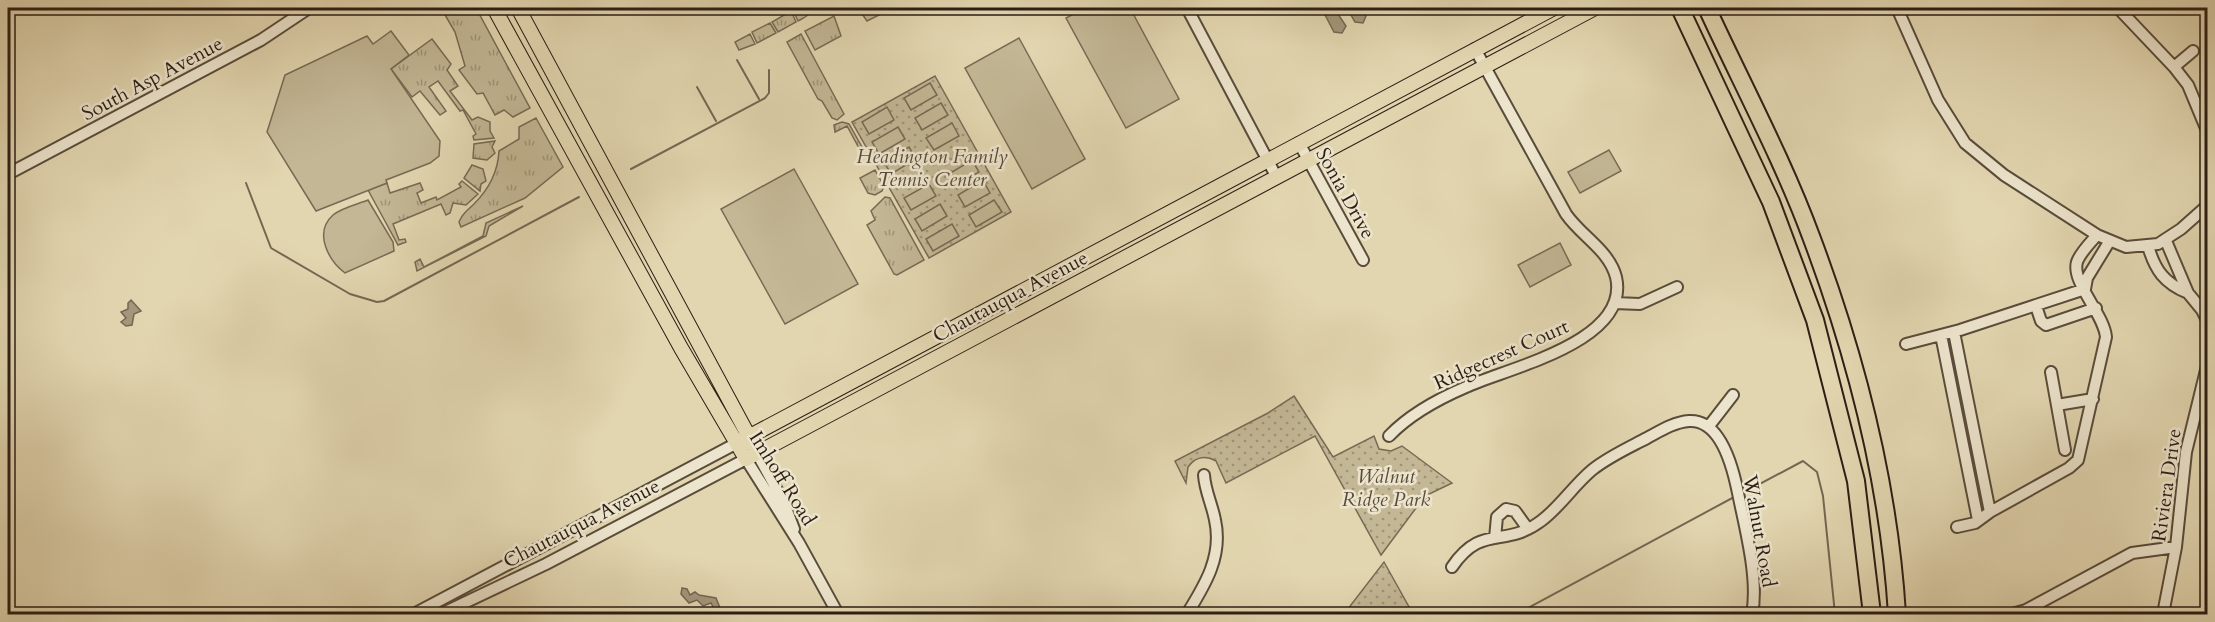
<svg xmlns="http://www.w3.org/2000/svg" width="2215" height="622" viewBox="0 0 2215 622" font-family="Cardo,serif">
<defs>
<pattern id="grass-tufts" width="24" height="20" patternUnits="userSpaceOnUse" patternTransform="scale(1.5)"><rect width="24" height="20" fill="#c3b795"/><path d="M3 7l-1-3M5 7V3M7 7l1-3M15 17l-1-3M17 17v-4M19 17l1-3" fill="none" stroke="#9f9478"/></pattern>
<pattern id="park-dots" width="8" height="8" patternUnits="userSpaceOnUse" patternTransform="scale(1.5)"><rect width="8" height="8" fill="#c3b795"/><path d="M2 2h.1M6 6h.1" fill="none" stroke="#9f9478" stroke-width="1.8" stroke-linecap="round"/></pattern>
</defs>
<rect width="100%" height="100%" fill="#e2d6b0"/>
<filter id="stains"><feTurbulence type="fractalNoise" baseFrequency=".00333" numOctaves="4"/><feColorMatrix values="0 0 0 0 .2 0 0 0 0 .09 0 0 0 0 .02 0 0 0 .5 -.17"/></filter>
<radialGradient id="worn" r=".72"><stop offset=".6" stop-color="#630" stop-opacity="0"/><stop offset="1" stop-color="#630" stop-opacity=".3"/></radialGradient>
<path fill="url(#grass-tufts)" stroke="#776a54" stroke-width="1.5" d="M 441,8 L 476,8 L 530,108 L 513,117 L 504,110 L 495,115 L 483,93 L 477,94 L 459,70 L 465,66 L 455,32 Z
M 798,8 L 809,8 C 812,16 804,17 798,21 L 793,10 Z
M 858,8 L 893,8 L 867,21 Z
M 791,11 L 796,22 L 778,32 L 772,22 Z
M 834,16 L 841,36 L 815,50 L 805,31 Z
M 770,23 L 776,33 L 757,43 L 752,32 Z
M 750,34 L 755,44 L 739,50 L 735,42 Z
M 801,34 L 844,114 L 837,120 L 832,118 L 822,101 L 818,99 L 787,42 Z
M 432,39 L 451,64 L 447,70 L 458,86 L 450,91 L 472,120 L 478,117 L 490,122 L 490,131 L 494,138 L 474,140 L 473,136 L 476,134 L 463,110 L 460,111 L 438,81 L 429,87 L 446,111 L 440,115 L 420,91 L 412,97 L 391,69 Z
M 536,118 L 563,167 L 525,198 L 461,227 L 459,222 C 463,212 467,211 474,204 C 489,189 498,171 499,151 L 519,139 L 519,127 Z
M 842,122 L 849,124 L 862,147 L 859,148 L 847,126 L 835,132 L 834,125 Z
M 495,141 L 492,147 L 495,153 L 487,160 L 473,158 L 474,144 Z
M 472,165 L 483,169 L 486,181 L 481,184 L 480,191 L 464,178 Z
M 875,170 L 884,186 L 882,191 L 875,195 L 868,193 L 860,178 Z
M 462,181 L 478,194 L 466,205 L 453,203 L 450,213 L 446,215 L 441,204 L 393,224 L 399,240 L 405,239 L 406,242 L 398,245 L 368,190 L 387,183 L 390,193 L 420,183 L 423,190 L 417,193 L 421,203 L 436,197 L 437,200 L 461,187 L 459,184 Z
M 885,197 L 890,198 L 924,260 L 897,275 L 894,274 L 867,225 L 875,220 L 871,211 Z
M 523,206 L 489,226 L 486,236 L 417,271 L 415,262 L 420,259 L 424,267 L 483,236 L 486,223 Z"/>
<path fill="url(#park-dots)" stroke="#776a54" stroke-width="1.5" d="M 935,76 L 1011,212 L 929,258 L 852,122 Z
M 1294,396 L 1333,457 L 1374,436 L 1379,449 L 1391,451 L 1402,446 L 1452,483 L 1425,496 L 1381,555 L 1315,436 L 1226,483 L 1216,461 C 1205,455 1195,457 1188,467 L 1186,483 L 1175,461 L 1268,413 Z
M 1384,562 L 1413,614 L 1344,614 Z"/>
<path fill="#c3b795" stroke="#776a54" stroke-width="1.5" d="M 1085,8 L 1130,8 L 1179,99 L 1126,128 L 1066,18 Z
M 391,31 L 409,55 L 391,69 L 440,141 L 439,156 L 430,163 L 386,180 L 387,183 L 316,211 L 267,132 L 285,75 L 367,36 L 373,44 Z
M 1019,38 L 1085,159 L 1032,189 L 965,68 Z
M 930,83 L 937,95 L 911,110 L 904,98 Z
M 941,103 L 948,115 L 922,130 L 915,118 Z
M 887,107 L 894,120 L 869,134 L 862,122 Z
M 952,123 L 959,136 L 934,150 L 926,138 Z
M 898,127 L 905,139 L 879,154 L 872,142 Z
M 909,147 L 916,159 L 891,174 L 884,162 Z
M 1609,150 L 1621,171 L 1580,193 L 1568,172 Z
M 972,160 L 979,172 L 954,187 L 947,175 Z
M 794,169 L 858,284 L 785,324 L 721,209 Z
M 983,180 L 990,193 L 965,207 L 958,195 Z
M 929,184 L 936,196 L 911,210 L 904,198 Z
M 368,200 L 393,242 L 394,251 L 345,273 C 329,261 313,233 333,215 C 341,208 358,204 368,200 Z
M 994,200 L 1002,212 L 976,227 L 969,215 Z
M 940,204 L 947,216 L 922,231 L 915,219 Z
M 952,224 L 959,236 L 933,251 L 926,239 Z
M 1560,243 L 1571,265 L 1530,287 L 1518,265 Z"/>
<path fill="#a4977b" stroke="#746752" stroke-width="1.5" d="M 1325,8 L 1334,8 L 1346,26 L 1342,33 L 1334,32 L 1324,13 Z
M 1347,8 L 1361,8 L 1366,16 L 1363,23 L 1355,22 Z
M 131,300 L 141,311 L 134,314 L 132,325 L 126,326 L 121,322 L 126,318 L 121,312 L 128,309 L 128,303 Z
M 682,588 L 687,589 L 690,595 L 695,592 L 699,595 L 716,598 L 720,608 L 714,609 L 711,603 L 703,606 L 697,600 L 689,603 L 681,594 Z"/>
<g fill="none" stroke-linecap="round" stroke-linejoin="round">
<path stroke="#746752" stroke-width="2" d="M 737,60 L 759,99
M 697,87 L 716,121
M 631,169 L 765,98 L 769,93 L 769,70
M 246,183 L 271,248 L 350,294 L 377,302 L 384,301 L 579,197
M 2204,239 L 2208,241
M 1741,494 L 1803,461 L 1817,472 L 1823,496 L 1835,614
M 1517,614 L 1736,496"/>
<defs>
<path id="minor" d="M 1187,8 L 1276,176
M 1897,8 L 1938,100 L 1965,143 L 2004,175 L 2097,235 L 2126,247 L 2158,244 L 2181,229 L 2208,205
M 2118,8 L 2174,67 L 2188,85 L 2208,133
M 2174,67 L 2193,51
M 1299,143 L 1363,260
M 8,174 L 261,40 L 309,8
M 2166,241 L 2188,293 L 2202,310 L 2208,322
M 2148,246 C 2155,270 2164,283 2188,293
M 2085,289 L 2087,278 L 2109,242
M 1615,303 L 1640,304 L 1677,287
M 2036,306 L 2041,321 L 2046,325 L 2096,308
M 1954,332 L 1990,512
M 1941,335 L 1978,520
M 1906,344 L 1960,330 L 2085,289
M 2051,372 L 2065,450
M 2057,405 L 2093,399
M 1709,426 L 1733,395
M 1389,436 C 1410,414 1438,399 1466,387 C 1507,368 1631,342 1616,277 C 1609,250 1581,236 1566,214 L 1475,49
M 757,453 L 784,503 L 794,529
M 1957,527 L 1975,523 L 1990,512 L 2069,468 L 2078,460 L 2106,337 C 2104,314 2071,282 2077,262 C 2080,253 2090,243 2097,235
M 1495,538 L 1497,517 L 1506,509 L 1515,511 L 1528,529
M 1452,567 C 1482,523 1504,549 1541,521 C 1560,507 1573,486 1592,470 C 1608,457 1628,448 1647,438 C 1660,431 1674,422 1689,421 C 1721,419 1733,468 1738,493 C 1745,528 1759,579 1752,614
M 414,614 L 737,443
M 441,614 L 546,564 L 746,459 L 799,543 L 838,614
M 1121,614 L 1122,614
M 1187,614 C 1205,585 1223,556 1215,520 C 1212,504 1205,491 1204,475
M 2012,614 L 2026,610 L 2132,553 L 2176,547
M 2163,614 L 2176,547 L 2186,452 L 2208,362"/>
<path id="major" d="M 494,8 L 681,348 L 746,459 L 1595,8
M 518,8 L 753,444
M 737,443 L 1554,8"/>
<path id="highway" d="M 1680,8 L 1771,202 L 1815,320 L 1856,481 L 1872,614
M 1707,8 C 1742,84 1783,160 1812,239 C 1857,359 1889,486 1897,614"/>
</defs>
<use href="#minor" stroke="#594c3b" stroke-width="14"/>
<use href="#major" stroke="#2b1e14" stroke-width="16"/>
<use href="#highway" stroke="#2b1e14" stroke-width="20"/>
<use href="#minor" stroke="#ece4cc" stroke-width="10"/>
<use href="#major" stroke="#e2d6b0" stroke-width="14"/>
<use href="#highway" stroke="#e2d6b0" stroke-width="16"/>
</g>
<g text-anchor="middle" stroke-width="5" stroke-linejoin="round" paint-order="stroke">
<g font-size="20" fill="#2b1e14" stroke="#ece4cc">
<text transform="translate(152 78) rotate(-28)" y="7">South Asp Avenue</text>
<text transform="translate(1346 193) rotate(61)" y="7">Sonia Drive</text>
<text transform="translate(1010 296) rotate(-28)" y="7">Chautauqua Avenue</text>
<text transform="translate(1501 354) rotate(-24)" y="7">Ridgecrest Court</text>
<text transform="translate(783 478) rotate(58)" y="7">Imhoff Road</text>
<text transform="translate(2166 485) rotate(-82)" y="7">Riviera Drive</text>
<text transform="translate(581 523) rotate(-27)" y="7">Chautauqua Avenue</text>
<text transform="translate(1760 531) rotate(80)" y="7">Walnut Road</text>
</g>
<g font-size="20" font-style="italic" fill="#594c3b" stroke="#ece4cc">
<text x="932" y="163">Headington Family<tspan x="932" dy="23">Tennis Center</tspan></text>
<text x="1386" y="483">Walnut<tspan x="1386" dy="23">Ridge Park</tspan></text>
</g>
</g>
<rect width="2215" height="622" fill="none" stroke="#e2d6b0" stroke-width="30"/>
<rect x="9" y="9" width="2197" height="604" fill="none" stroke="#2b1e14" stroke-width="3"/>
<rect x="15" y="15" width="2185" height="592" fill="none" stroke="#2b1e14" stroke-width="1.5"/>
<rect width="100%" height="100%" filter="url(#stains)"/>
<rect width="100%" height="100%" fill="url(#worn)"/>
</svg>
